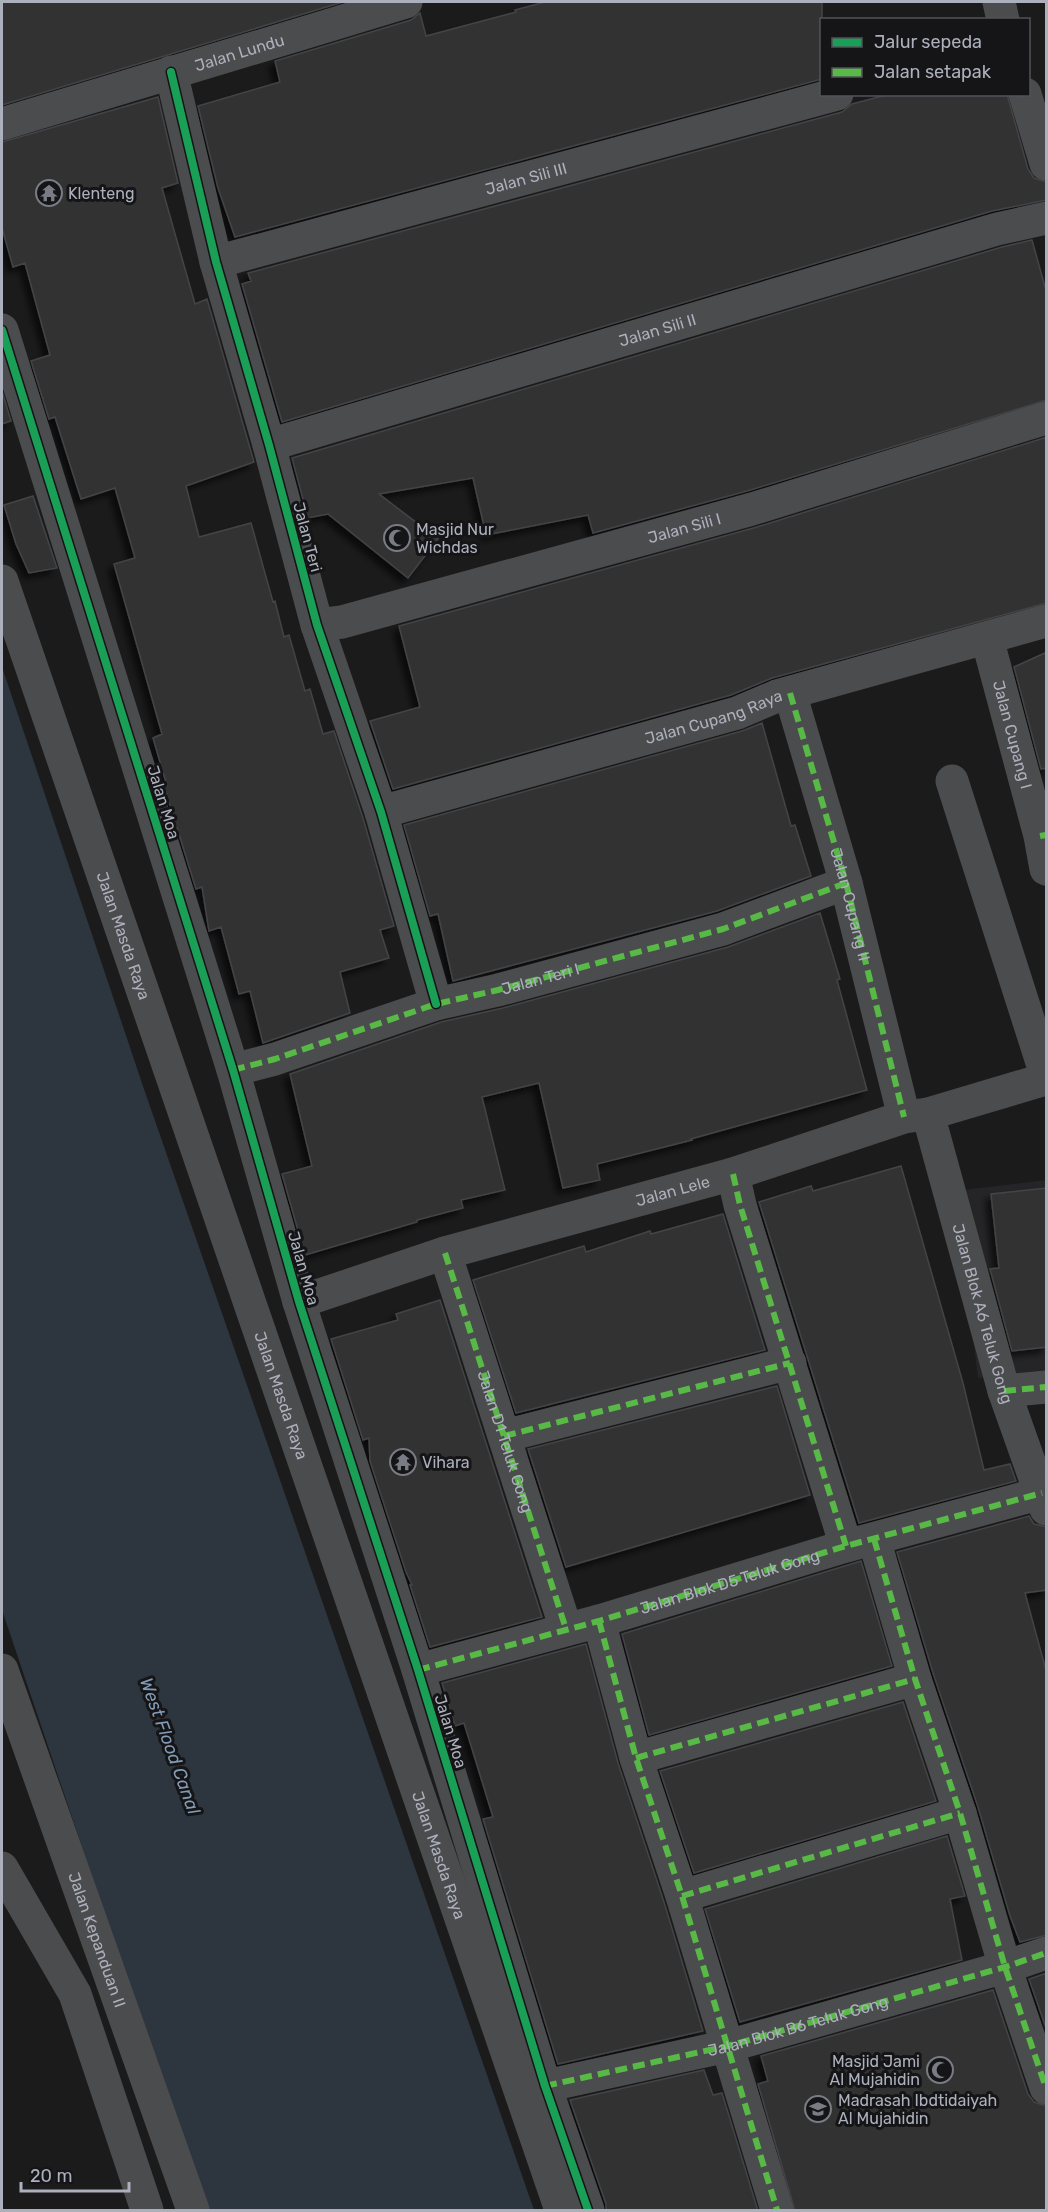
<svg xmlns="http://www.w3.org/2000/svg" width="1048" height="2212" viewBox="0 0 1048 2212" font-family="Rubik,sans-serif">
<defs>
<filter id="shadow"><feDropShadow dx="-5.5" dy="5.5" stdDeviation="3" flood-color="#0009"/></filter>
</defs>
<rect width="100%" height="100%" fill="#1b1b1b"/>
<path fill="#252527" d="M 1046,1180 L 1046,1370 L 978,1378 L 955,1191 Z"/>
<path fill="#2d353e" d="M 2,667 L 145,1092 L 534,2210 L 209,2210 L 104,1912 L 2,1610 Z"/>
<path fill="#333" stroke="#434447" stroke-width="1.5" filter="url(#shadow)" d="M 2,2 L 343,2 L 2,105 Z
M 545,2 L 822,2 L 822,79 L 235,237 L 218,188 L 198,106 L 280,82 L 275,61 L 411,20 L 420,13 L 426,36 L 516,12 L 515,10 Z
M 890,94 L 1007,94 L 1028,169 L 1034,178 L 1047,182 L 1047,200 L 992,211 L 282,422 L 242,284 L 251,281 L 248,273 L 842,112 L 852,104 Z
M 158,97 L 178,183 L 162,188 L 195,304 L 207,299 L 254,462 L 186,486 L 199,537 L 251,523 L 273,602 L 275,601 L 284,637 L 289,635 L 305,691 L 310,689 L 323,734 L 334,731 L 363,818 L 394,926 L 380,930 L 389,958 L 340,972 L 350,1013 L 263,1043 L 250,991 L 239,994 L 221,927 L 209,931 L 202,887 L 196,889 L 164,786 L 167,786 L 153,738 L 162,734 L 114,564 L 135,558 L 115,488 L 81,499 L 55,417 L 49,419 L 31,361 L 50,355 L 25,263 L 13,267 L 2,228 L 2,142 Z
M 1032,240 L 1047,294 L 1047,400 L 747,491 L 593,533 L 588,515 L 486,535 L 473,478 L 379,494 L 438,539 L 408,578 L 328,514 L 308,518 L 292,458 L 1002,247 Z
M 2,391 L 11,421 L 2,424 Z
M 1047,437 L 1047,603 L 772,678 L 731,695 L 393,789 L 370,721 L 420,707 L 399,626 L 757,527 Z
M 33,496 L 57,568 L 29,573 L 16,544 L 4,505 Z
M 1047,652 L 1047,768 L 1041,769 L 1014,667 Z
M 762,723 L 791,826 L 795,825 L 811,876 L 717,911 L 453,981 L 438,914 L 430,916 L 404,825 L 742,731 Z
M 820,913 L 840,979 L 837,980 L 867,1090 L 691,1139 L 692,1140 L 597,1164 L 600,1180 L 563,1188 L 539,1083 L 482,1097 L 505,1190 L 461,1200 L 463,1208 L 417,1220 L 417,1222 L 305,1255 L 282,1174 L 312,1166 L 290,1074 L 441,1022 L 503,1008 L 728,947 Z
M 901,1166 L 963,1383 L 984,1470 L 1010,1464 L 1016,1481 L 859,1523 L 759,1202 L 811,1186 L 813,1191 Z
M 1047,1188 L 1047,1347 L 1012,1351 L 990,1269 L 999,1268 L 991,1194 Z
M 723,1214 L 765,1350 L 516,1413 L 473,1280 L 584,1246 L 586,1252 L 650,1231 L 651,1234 Z
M 440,1300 L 542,1617 L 430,1647 L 410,1585 L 412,1585 L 406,1572 L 370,1461 L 369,1438 L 363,1440 L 331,1339 L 398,1320 L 396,1314 Z
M 777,1386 L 810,1495 L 566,1567 L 528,1449 Z
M 1029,1516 L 1034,1524 L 1047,1527 L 1047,1590 L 1025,1593 L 1047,1674 L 1047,1935 L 1020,1942 L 1010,1916 L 978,1807 L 933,1673 L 897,1552 Z
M 861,1561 L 892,1666 L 649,1735 L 622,1634 Z
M 586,1644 L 618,1763 L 664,1902 L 703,2031 L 558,2064 L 483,1819 L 493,1817 L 464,1723 L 455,1726 L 442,1683 Z
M 903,1702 L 936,1801 L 694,1873 L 660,1771 Z
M 947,1836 L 965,1896 L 950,1899 L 962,1960 L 740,2022 L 705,1909 Z
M 1047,1973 L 1047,2031 L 1029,1979 Z
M 993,1990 L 1028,2094 L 1034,2102 L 1047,2106 L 1047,2211 L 795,2211 L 758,2084 L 768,2081 L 761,2056 Z
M 704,2070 L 713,2095 L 722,2093 L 758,2211 L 606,2211 L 606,2204 L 570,2100 Z"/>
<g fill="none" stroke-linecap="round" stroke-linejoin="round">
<g stroke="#4b4c4e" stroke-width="33">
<path d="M 999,2 L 1003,20"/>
<path d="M 171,72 L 216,262 L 269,445 L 317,625 L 381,812 L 436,1004"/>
<path d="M 1025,94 L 1046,164"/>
<path id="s1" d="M 2,124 L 406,2"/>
<path id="s2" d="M 216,262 L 837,94"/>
<path d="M 2,330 L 233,1070 L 299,1302 L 418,1670 L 545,2086 L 588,2210"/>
<path id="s3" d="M 269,445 L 997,229 L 1046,218"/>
<path id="s4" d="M 2,581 L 561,2210"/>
<path id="s5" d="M 317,625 L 342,622 L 752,509 L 1046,418"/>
<path id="s6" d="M 987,638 L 1040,836 L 1046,869"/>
<path d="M 790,693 L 846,883 L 904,1117"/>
<path d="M 952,781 L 1046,1075"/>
<path id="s7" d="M 381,812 L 737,713 L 777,696 L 1046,621"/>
<path id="s8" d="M 233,1070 L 275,1059 L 436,1004 L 498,990 L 723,929 L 846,883"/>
<path id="s9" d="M 928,1114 L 1004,1391 L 1046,1509"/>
<path d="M 733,1174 L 740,1205 L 846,1546"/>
<path d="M 445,1253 L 566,1629"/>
<path id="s10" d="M 299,1302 L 445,1253 L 733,1174 L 904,1117 L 928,1114 L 1046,1079"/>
<path d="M 1004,1391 L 1046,1387"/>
<path d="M 504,1436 L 790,1363"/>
<path d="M 874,1539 L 915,1679 L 960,1813 L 1005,1967 L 1046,2088"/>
<path d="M 599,1621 L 636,1758 L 682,1896 L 777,2210"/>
<path id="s11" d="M 2,1670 L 193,2210"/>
<path d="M 418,1670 L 599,1621 L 846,1546 L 1042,1493"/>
<path d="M 636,1758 L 915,1679"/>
<path d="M 2,1868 L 75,1994 L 147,2210"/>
<path d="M 682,1896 L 960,1813"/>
<path d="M 545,2086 L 728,2046 L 1005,1967 L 1046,1953"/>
</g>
<g stroke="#58b947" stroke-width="6" stroke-dasharray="12 6" stroke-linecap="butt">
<path id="s12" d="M 790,693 L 846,883 L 904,1117"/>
<path d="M 1040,836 L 1046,835"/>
<path d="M 233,1070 L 275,1059 L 436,1004 L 498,990 L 723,929 L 846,883"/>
<path d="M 733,1174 L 740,1205 L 846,1546"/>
<path id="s13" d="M 445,1253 L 566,1629"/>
<path d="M 1004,1391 L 1046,1387"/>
<path d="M 504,1436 L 790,1363"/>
<path d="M 874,1539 L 915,1679 L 960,1813 L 1005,1967 L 1046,2088"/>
<path d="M 599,1621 L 636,1758 L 682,1896 L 777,2210"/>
<path id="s14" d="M 418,1670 L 599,1621 L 846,1546 L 1042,1493"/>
<path d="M 636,1758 L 915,1679"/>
<path d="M 682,1896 L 960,1813"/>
<path id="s15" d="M 545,2086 L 728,2046 L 1005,1967 L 1046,1953"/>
</g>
<defs>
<path id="cycleway" d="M 171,72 L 216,262 L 269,445 L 317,625 L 381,812 L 436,1004
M 2,330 L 233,1070 L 299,1302 L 418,1670 L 545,2086 L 588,2210"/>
</defs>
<use href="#cycleway" stroke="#151517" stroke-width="11"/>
<use href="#cycleway" stroke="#1a9f57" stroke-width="8"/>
</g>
<defs>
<symbol id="temple-ring" viewBox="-11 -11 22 22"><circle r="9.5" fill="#151517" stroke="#797c84" stroke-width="1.5"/><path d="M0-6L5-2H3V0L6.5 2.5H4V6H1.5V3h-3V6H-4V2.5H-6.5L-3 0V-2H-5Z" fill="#797c84"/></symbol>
<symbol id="mosque-ring" viewBox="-11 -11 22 22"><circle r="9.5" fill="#151517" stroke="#797c84" stroke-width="1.5"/><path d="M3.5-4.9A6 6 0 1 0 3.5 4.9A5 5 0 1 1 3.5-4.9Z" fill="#797c84"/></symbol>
<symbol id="school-ring" viewBox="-11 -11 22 22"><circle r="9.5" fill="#151517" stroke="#797c84" stroke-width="1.5"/><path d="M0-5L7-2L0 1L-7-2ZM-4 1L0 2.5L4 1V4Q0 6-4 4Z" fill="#797c84"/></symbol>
</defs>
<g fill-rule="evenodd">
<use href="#temple-ring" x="34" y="178" width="30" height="30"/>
<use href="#mosque-ring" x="382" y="523" width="30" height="30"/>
<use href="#temple-ring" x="388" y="1447" width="30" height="30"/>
<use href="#mosque-ring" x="925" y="2055" width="30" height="30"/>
<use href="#school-ring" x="803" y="2094" width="30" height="30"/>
</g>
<g text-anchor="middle" stroke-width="6" stroke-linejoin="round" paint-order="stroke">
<g font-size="16" fill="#acb0bc" stroke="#151517">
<text dy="6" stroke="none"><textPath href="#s1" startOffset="248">Jalan Lundu</textPath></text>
<text dy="6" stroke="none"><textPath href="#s2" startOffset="321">Jalan Sili III</textPath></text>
<text dy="6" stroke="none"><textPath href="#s3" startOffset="405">Jalan Sili II</textPath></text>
<text dy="6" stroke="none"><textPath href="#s5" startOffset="380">Jalan Sili I</textPath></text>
<text transform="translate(308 537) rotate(75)" y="6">Jalan Teri</text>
<text dy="6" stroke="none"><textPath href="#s7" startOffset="346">Jalan Cupang Raya</textPath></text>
<text dy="6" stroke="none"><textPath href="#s6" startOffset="100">Jalan Cupang I</textPath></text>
<text transform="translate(164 802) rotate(73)" y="6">Jalan Moa</text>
<text dy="6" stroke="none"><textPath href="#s12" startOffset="220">Jalan Cupang II</textPath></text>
<text dy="6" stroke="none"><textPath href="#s4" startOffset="375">Jalan Masda Raya</textPath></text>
<text dy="6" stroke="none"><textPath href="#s8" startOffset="321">Jalan Teri I</textPath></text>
<text dy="6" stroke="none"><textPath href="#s10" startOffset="390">Jalan Lele</textPath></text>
<text transform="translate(304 1268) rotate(74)" y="6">Jalan Moa</text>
<text dy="6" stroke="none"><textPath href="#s9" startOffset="207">Jalan Blok A6 Teluk Gong</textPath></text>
<text dy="6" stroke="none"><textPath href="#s4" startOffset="861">Jalan Masda Raya</textPath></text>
<text dy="6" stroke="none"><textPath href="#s13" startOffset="198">Jalan D1 Teluk Gong</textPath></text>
<text dy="6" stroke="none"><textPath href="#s14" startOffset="324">Jalan Blok D5 Teluk Gong</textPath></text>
<text transform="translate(451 1731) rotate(73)" y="6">Jalan Moa</text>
<text dy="6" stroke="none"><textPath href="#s4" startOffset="1347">Jalan Masda Raya</textPath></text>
<text dy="6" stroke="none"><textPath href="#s11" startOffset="286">Jalan Kepanduan II</textPath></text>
<text dy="6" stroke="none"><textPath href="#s15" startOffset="260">Jalan Blok B6 Teluk Gong</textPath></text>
</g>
<g font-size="16" fill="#acb0bc" stroke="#151517" text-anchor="start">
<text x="68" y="199">Klenteng</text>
<text x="416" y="535">Masjid Nur<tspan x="416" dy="18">Wichdas</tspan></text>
<text x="422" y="1468">Vihara</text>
<text x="920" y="2067" text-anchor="end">Masjid Jami<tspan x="920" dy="18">Al Mujahidin</tspan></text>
<text x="838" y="2106">Madrasah Ibdtidaiyah<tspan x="838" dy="18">Al Mujahidin</tspan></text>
</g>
<g font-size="18" font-style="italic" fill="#839bb6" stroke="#151517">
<text transform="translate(170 1746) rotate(70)" y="6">West Flood Canal</text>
</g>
</g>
<rect width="1048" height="2212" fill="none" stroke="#acb0bc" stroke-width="6"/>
<rect x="820" y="18" width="210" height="78" fill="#151517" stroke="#515359" stroke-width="1.5"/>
<rect x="832" y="38" width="30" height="9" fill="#1a9f57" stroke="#515359" stroke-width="1.5"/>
<text x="874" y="48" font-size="18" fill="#acb0bc">Jalur sepeda</text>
<rect x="832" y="68" width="30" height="9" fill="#58b947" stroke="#515359" stroke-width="1.5"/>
<text x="874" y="78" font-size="18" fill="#acb0bc">Jalan setapak</text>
<path d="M21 2182v9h108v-9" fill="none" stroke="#acb0bc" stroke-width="3"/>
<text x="30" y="2182" font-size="18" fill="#acb0bc" stroke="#151517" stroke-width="4.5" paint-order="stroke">20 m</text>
</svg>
